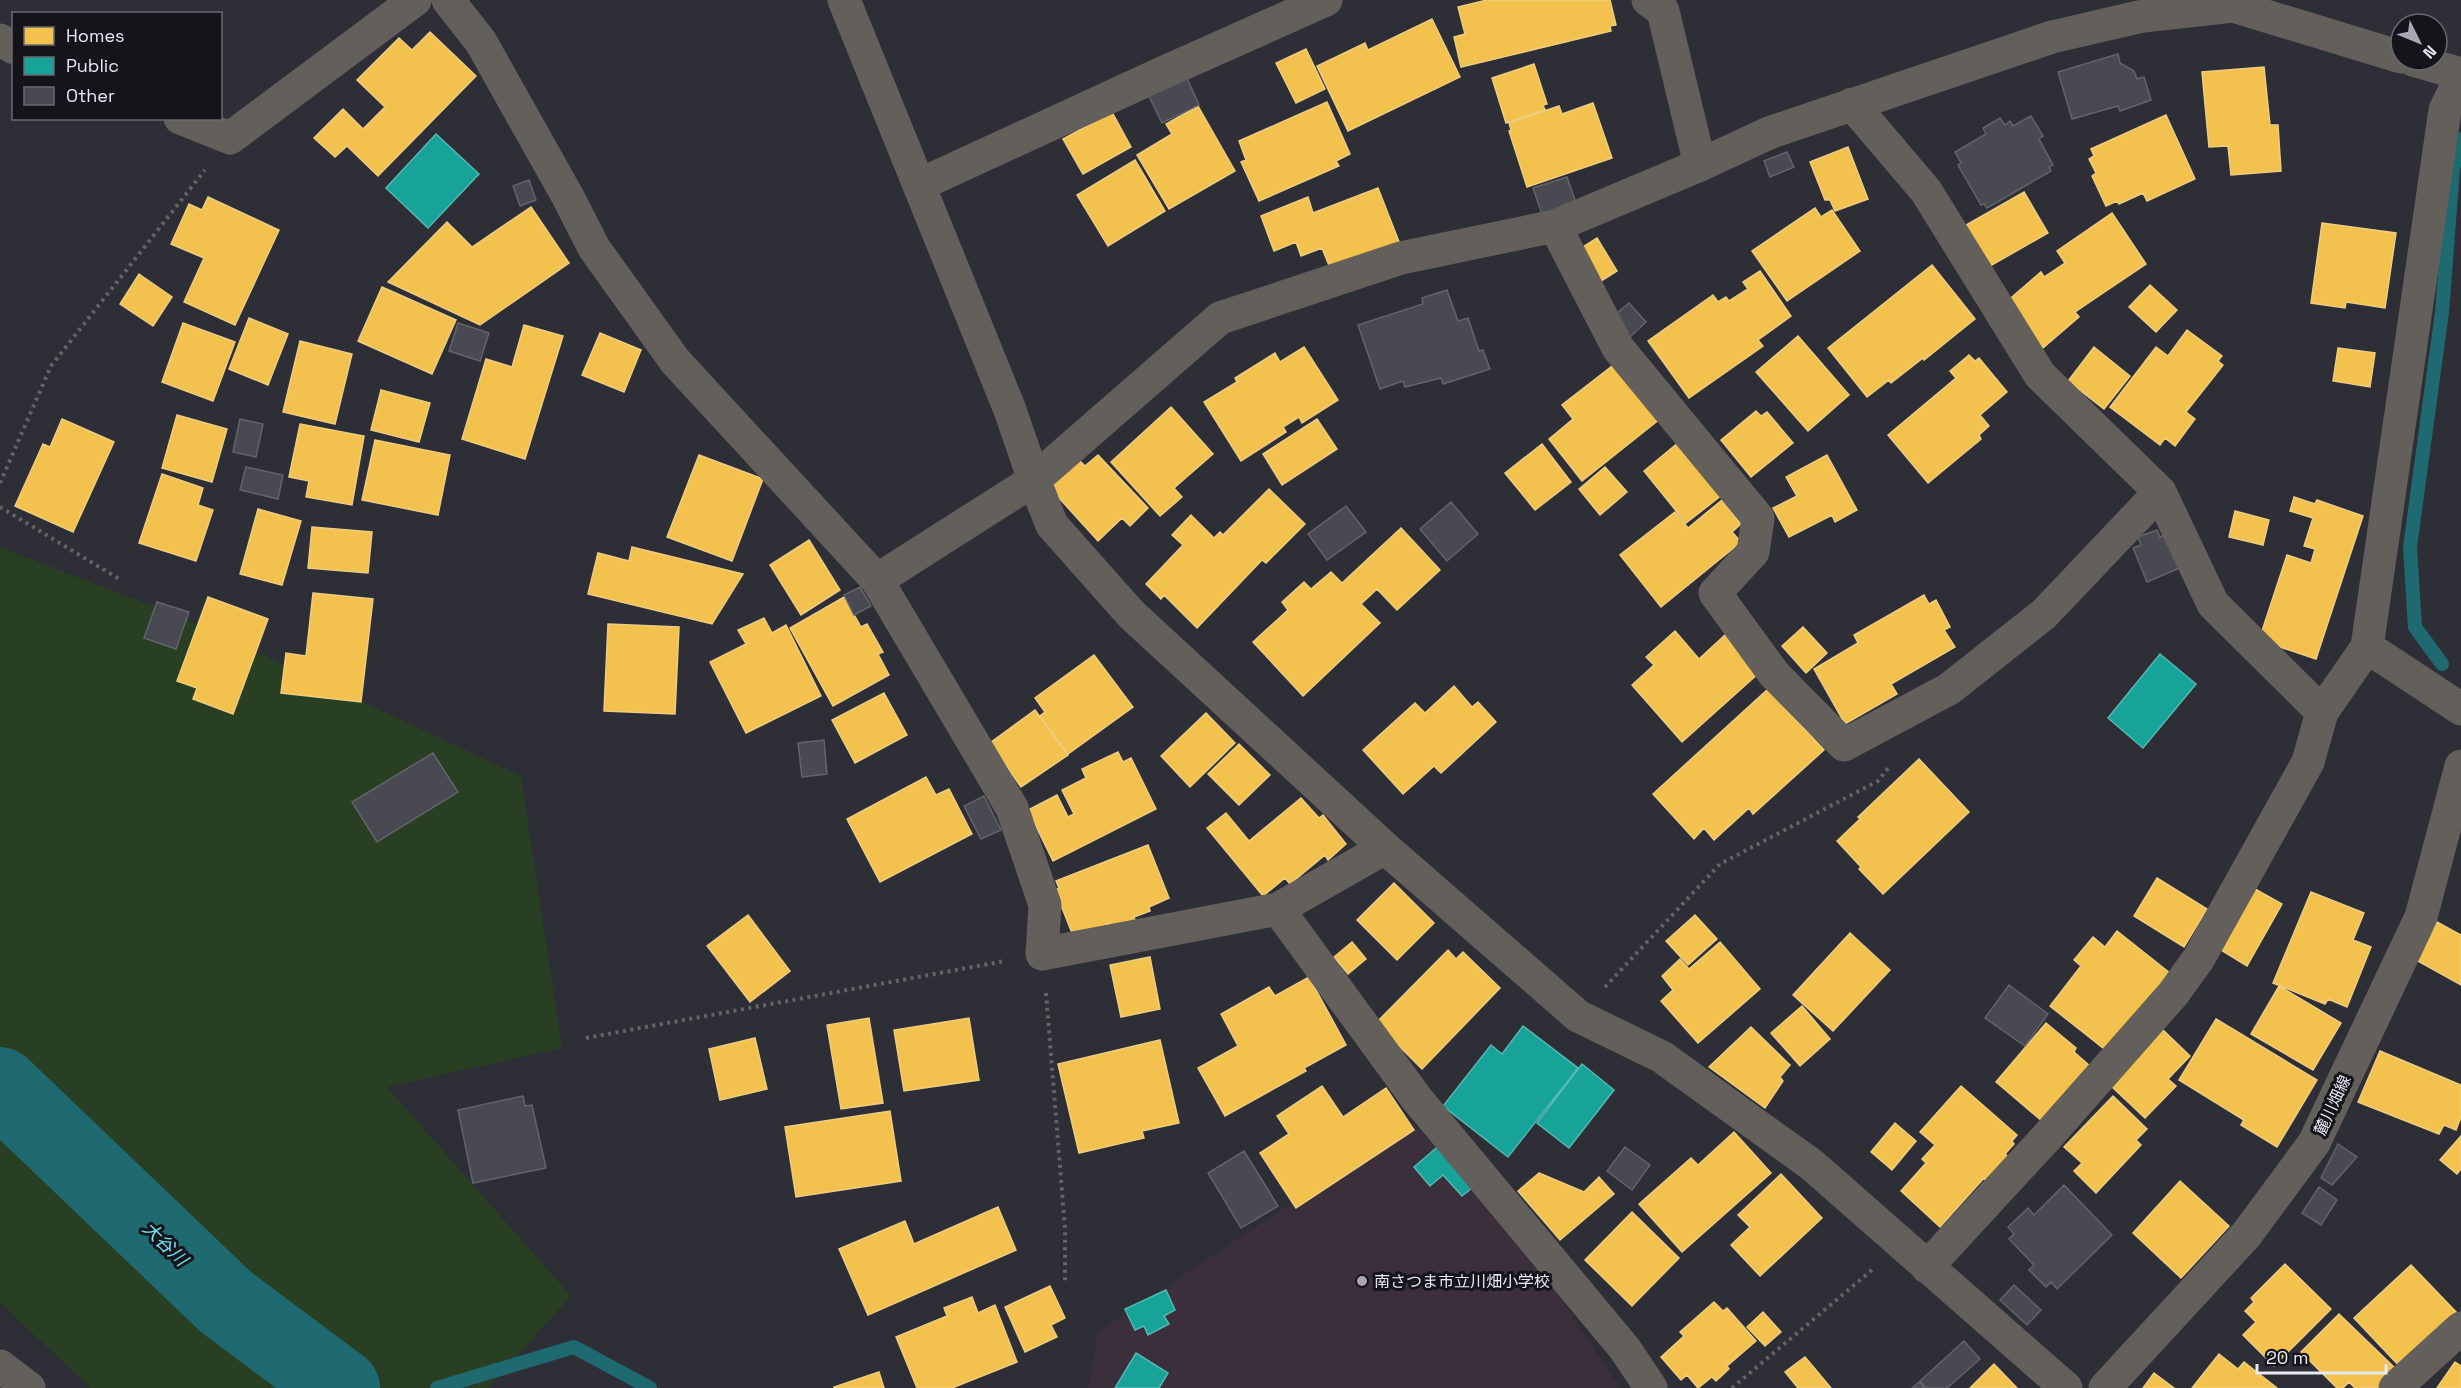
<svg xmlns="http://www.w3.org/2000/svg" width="2461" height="1388" viewBox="0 0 2461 1388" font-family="'Space Grotesk','Noto Sans JP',sans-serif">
<rect width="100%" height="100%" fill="#2e2e36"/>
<path fill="#3a2f3b" d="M 1412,1123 L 1516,1231 L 1620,1388 L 1088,1388 L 1098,1332 Z"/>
<path fill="#283f23" d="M 0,547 L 186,619 L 521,776 L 562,1048 L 387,1087 L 571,1296 L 488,1388 L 91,1388 L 0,1303 Z"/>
<path fill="#f2c14e" stroke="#efcd80" stroke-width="1.5" d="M 1487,0 L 1610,0 L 1616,25 L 1610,26 L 1611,31 L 1461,67 L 1454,37 L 1465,34 L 1458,7 Z
M 1432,19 L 1460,77 L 1348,131 L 1317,66 L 1365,43 L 1368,50 Z
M 430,32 L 476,76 L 378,176 L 347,146 L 335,157 L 314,138 L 343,109 L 363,129 L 385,107 L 357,80 L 399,38 L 412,50 Z
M 1306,49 L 1325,89 L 1296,103 L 1276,63 Z
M 1534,64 L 1547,104 L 1543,105 L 1545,110 L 1506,123 L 1492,78 Z
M 2264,67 L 2270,125 L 2278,125 L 2281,171 L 2231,175 L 2228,146 L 2209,147 L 2202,72 Z
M 1327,102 L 1350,154 L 1336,161 L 1339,166 L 1259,201 L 1241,162 L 1246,160 L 1239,141 Z
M 1593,103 L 1612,158 L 1527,187 L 1509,131 L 1511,130 L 1509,123 L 1559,106 L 1562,114 Z
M 1198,106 L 1235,171 L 1169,209 L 1137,155 L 1172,134 L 1166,124 Z
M 1112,112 L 1131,147 L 1083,174 L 1063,139 Z
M 2166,115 L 2195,179 L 2147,201 L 2143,193 L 2119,204 L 2117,201 L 2106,206 L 2092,176 L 2096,173 L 2089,159 L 2094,156 L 2091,149 Z
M 1848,147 L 1868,199 L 1835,211 L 1830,200 L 1825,200 L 1810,162 Z
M 1135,160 L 1165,211 L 1108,246 L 1077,195 Z
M 1378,188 L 1403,252 L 1330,268 L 1322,248 L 1301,256 L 1296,242 L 1274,251 L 1261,216 L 1308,197 L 1313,213 Z
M 2024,192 L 2048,233 L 1983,270 L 1959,229 Z
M 208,197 L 279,230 L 235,325 L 184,302 L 204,258 L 171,244 L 189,204 L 202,210 Z
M 531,207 L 569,263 L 480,325 L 388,282 L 447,222 L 472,247 Z
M 1815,208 L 1821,217 L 1832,210 L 1860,251 L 1787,301 L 1752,251 Z
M 2112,213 L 2146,264 L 2075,312 L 2079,317 L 2043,348 L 2005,303 L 2041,272 L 2044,277 L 2065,263 L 2057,251 Z
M 2322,223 L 2396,233 L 2385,308 L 2346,302 L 2345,308 L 2311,303 Z
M 1597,238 L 1617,271 L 1598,283 L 1578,250 Z
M 1932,265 L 1975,319 L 1924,360 L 1923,358 L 1891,383 L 1889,380 L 1867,397 L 1828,348 Z
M 1760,271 L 1791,316 L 1758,340 L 1763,346 L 1689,398 L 1648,341 L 1713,295 L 1718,302 L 1726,297 L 1729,301 L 1748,289 L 1743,282 Z
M 139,274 L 172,297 L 153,326 L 120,304 Z
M 2150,285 L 2177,310 L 2156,332 L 2129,307 Z
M 382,287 L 456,320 L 432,374 L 358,341 Z
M 249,318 L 288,334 L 268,385 L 229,369 Z
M 183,323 L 235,342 L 213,401 L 162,382 Z
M 524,325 L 563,336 L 525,459 L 462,439 L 486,359 L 512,367 Z
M 2187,330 L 2222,356 L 2218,361 L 2223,365 L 2186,412 L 2195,419 L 2175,446 L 2165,438 L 2160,445 L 2110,407 L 2156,347 L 2168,356 Z
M 600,333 L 641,350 L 624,392 L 582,375 Z
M 1798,336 L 1849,395 L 1808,431 L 1756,372 Z
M 300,341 L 352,354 L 335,424 L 283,412 Z
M 1304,347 L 1338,400 L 1302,423 L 1299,417 L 1283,427 L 1286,432 L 1241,461 L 1204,402 L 1237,382 L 1235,378 L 1275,353 L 1280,362 Z
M 2094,347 L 2130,376 L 2104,409 L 2068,381 Z
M 2338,348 L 2375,353 L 2370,387 L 2333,381 Z
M 1969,355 L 1975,361 L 1979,358 L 2007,392 L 1980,415 L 1989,426 L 1979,435 L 1981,439 L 1928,483 L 1888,435 L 1956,378 L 1950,371 Z
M 1616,363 L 1660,419 L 1582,481 L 1549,439 L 1573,419 L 1562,405 Z
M 381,390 L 430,403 L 419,442 L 371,430 Z
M 1171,407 L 1213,454 L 1174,488 L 1182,497 L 1160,516 L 1111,462 Z
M 1756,411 L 1761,416 L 1767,412 L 1793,443 L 1751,477 L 1721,440 Z
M 177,415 L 227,429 L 212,482 L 162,468 Z
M 62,419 L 114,442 L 73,532 L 15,506 L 43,444 L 50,447 Z
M 1317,419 L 1337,449 L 1282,485 L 1263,454 Z
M 300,424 L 364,436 L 352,505 L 306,497 L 309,481 L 289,477 Z
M 375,440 L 450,455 L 438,515 L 362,500 Z
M 1679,442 L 1722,495 L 1686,523 L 1644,471 Z
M 1542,444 L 1571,482 L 1535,510 L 1505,473 Z
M 699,455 L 763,479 L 732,561 L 667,537 Z
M 1098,455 L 1148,508 L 1130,526 L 1122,518 L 1098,541 L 1050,488 L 1079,460 L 1085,466 Z
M 1827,455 L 1857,510 L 1835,522 L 1832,515 L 1789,537 L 1773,508 L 1797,496 L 1786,477 Z
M 1605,467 L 1627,492 L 1600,515 L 1579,489 Z
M 162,474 L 203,488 L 198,505 L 213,510 L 196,561 L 139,543 Z
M 1269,489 L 1305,524 L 1266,563 L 1262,560 L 1197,628 L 1164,595 L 1161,599 L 1146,584 L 1183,545 L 1172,535 L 1191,515 L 1214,538 L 1220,532 L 1223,535 Z
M 2294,497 L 2315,504 L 2317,500 L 2363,516 L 2316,659 L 2259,640 L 2287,555 L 2311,563 L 2315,549 L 2304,546 L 2313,518 L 2290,511 Z
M 1722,500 L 1741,524 L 1732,532 L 1741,542 L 1661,607 L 1620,555 L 1675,512 L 1688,528 Z
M 258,509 L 301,521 L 282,585 L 240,574 Z
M 2235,511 L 2269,520 L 2263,545 L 2229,537 Z
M 312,527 L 372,532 L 368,573 L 308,568 Z
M 1401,528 L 1440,570 L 1397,610 L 1377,589 L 1361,604 L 1380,623 L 1303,696 L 1253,642 L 1288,610 L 1282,602 L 1304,582 L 1311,589 L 1331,572 L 1342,583 Z
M 809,540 L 840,590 L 801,615 L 770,565 Z
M 632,547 L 743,574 L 712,624 L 588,594 L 598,553 L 629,561 Z
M 313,593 L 373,599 L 361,702 L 281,693 L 286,653 L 306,656 Z
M 1924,595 L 1929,604 L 1936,600 L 1950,627 L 1944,630 L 1955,647 L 1891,684 L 1897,694 L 1845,724 L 1814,669 L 1858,643 L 1854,635 Z
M 208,597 L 268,619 L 233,714 L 193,699 L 197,688 L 177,681 Z
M 844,597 L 861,627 L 867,624 L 883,652 L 878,654 L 889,675 L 833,706 L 790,628 Z
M 764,618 L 772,633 L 786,625 L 821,696 L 746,733 L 710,662 L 746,644 L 738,630 Z
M 608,624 L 679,627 L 675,714 L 604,711 Z
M 1803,627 L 1827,653 L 1806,673 L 1782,646 Z
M 1675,631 L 1699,659 L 1726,634 L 1760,672 L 1682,742 L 1632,685 L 1654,665 L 1646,657 Z
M 1094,655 L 1133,707 L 1068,754 L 1040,716 L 1045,712 L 1035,698 Z
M 1454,686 L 1472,707 L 1478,702 L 1496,722 L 1441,773 L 1434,766 L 1403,794 L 1363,750 L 1415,703 L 1425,713 Z
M 1768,689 L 1824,750 L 1753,814 L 1749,808 L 1714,840 L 1704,828 L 1694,839 L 1653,794 Z
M 884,693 L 907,735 L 855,763 L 832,720 Z
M 1035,710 L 1068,755 L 1021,787 L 990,743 Z
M 1206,713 L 1235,743 L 1190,787 L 1161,756 Z
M 1239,744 L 1270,775 L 1239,805 L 1208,774 Z
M 1118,752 L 1123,762 L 1131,758 L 1156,809 L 1053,861 L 1028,810 L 1057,795 L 1068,817 L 1074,814 L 1062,790 L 1086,778 L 1082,769 Z
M 1919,759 L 1969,812 L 1883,894 L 1859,869 L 1861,867 L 1837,841 L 1860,819 L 1858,817 Z
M 926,777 L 936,795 L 949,789 L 972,834 L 880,882 L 847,819 Z
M 1301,798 L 1319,818 L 1323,815 L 1346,844 L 1328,860 L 1325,855 L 1290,884 L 1285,878 L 1263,896 L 1207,828 L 1226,813 L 1249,841 Z
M 1148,845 L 1169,898 L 1149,907 L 1150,911 L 1134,917 L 1136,923 L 1112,932 L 1109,923 L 1074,938 L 1055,890 L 1059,888 L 1056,881 Z
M 2157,878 L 2207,909 L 2184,947 L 2134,916 Z
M 1394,883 L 1434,923 L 1397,960 L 1357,920 Z
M 2255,889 L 2282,904 L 2247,966 L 2221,950 Z
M 2311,892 L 2364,913 L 2353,940 L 2371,947 L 2347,1007 L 2328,999 L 2325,1004 L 2273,983 Z
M 748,915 L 790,971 L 750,1002 L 707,946 Z
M 1695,915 L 1717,939 L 1688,965 L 1666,941 Z
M 2437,922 L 2461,935 L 2461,985 L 2416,960 Z
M 2117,931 L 2170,973 L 2108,1052 L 2050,1006 L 2081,966 L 2074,960 L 2093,937 L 2105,947 Z
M 1850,933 L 1890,970 L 1833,1031 L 1793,995 Z
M 1352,942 L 1366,959 L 1348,974 L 1334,957 Z
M 1720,942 L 1760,989 L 1698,1043 L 1661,1001 L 1673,990 L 1662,976 L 1680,959 L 1689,969 Z
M 1448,950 L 1456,959 L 1463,952 L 1500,988 L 1422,1069 L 1376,1023 Z
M 1150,957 L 1160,1009 L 1121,1017 L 1110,965 Z
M 1309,977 L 1346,1045 L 1304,1068 L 1306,1071 L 1225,1116 L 1198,1068 L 1238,1046 L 1221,1014 L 1269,987 L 1275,996 Z
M 2279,986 L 2341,1023 L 2313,1070 L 2251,1034 Z
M 1802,1006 L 1830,1039 L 1800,1066 L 1771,1033 Z
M 869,1018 L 883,1103 L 841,1109 L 827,1025 Z
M 969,1018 L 979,1080 L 904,1091 L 894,1030 Z
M 2216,1019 L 2317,1080 L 2277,1147 L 2241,1125 L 2244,1120 L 2179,1080 Z
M 2046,1023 L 2076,1048 L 2074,1052 L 2090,1066 L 2042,1121 L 1996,1082 Z
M 1751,1027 L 1790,1065 L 1780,1077 L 1783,1081 L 1765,1108 L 1709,1067 Z
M 2163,1030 L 2190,1056 L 2168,1079 L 2176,1086 L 2145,1118 L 2110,1085 Z
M 755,1038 L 767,1089 L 720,1100 L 709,1049 Z
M 1160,1040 L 1179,1123 L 1142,1131 L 1144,1138 L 1079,1153 L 1058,1064 Z
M 2380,1051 L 2461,1085 L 2461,1117 L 2456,1130 L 2444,1125 L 2439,1134 L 2358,1102 Z
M 1322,1086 L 1343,1117 L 1386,1088 L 1414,1130 L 1296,1208 L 1260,1153 L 1289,1134 L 1277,1116 Z
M 1961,1086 L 2017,1135 L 2012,1141 L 2014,1144 L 2005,1154 L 2009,1157 L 1987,1181 L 1984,1178 L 1940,1227 L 1901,1191 L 1926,1163 L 1922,1159 L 1935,1145 L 1920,1132 Z
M 2113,1096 L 2147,1129 L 2136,1140 L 2141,1145 L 2096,1193 L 2074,1171 L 2082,1163 L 2064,1147 Z
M 890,1111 L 901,1181 L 796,1197 L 785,1127 Z
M 1895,1123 L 1916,1141 L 1892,1170 L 1871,1152 Z
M 1734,1132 L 1771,1173 L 1682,1252 L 1639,1204 L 1691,1158 L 1698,1165 Z
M 2461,1136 L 2461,1169 L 2457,1174 L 2440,1160 Z
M 1539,1173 L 1584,1192 L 1599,1177 L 1614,1194 L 1560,1240 L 1518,1191 Z
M 1781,1174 L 1822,1218 L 1760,1276 L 1731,1245 L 1750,1227 L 1738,1215 Z
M 2180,1181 L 2229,1226 L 2181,1278 L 2133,1233 Z
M 998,1207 L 1016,1250 L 868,1315 L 839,1249 L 905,1221 L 914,1244 Z
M 1632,1212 L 1679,1258 L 1632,1306 L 1585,1260 Z
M 2285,1264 L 2331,1309 L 2274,1366 L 2243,1335 L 2256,1322 L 2245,1311 L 2254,1302 L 2251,1298 Z
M 2411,1265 L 2460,1316 L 2403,1370 L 2354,1318 Z
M 1050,1286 L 1065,1318 L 1051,1325 L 1057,1337 L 1025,1352 L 1005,1307 Z
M 972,1297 L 978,1313 L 995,1305 L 1017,1362 L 952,1388 L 917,1388 L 896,1337 L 947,1316 L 944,1308 Z
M 1714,1302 L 1723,1311 L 1727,1308 L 1756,1341 L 1727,1366 L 1729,1369 L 1716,1381 L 1712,1377 L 1698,1388 L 1687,1375 L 1681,1380 L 1661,1357 L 1684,1336 L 1680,1332 Z
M 1763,1312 L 1781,1332 L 1765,1346 L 1747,1327 Z
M 2339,1314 L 2397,1370 L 2379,1388 L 2355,1388 L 2349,1382 L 2343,1388 L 2337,1388 L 2301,1352 Z
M 2219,1354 L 2238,1369 L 2244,1362 L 2277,1388 L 2192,1388 Z
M 1805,1357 L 1831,1388 L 1798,1388 L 1785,1372 Z
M 2455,1362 L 2461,1366 L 2461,1388 L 2437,1388 Z
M 1994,1364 L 2017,1388 L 1970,1388 Z
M 879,1372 L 884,1388 L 835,1388 L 834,1387 Z
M 2154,1373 L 2174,1388 L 2143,1388 Z"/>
<path fill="#17a398" stroke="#56b8b3" stroke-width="1.5" d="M 436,134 L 479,174 L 428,228 L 386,188 Z
M 2160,654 L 2196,684 L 2143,748 L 2108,718 Z
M 1523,1026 L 1578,1068 L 1508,1157 L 1443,1106 L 1491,1045 L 1502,1054 Z
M 1582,1064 L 1614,1090 L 1569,1148 L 1537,1123 Z
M 1442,1143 L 1477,1184 L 1462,1196 L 1443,1175 L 1430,1186 L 1414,1167 Z
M 1166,1290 L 1175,1310 L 1164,1316 L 1169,1324 L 1148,1335 L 1144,1326 L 1135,1330 L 1125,1309 Z
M 1136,1353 L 1168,1373 L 1159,1388 L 1115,1388 Z"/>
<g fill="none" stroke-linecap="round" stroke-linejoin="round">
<path stroke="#1f6971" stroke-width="14" d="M 2442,664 L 2415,627 L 2410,547 L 2442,312 L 2453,169 L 2461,139
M 437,1388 L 574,1347 L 650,1388"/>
<path stroke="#1f6971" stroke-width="78" d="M 0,1086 L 226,1302 L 341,1388"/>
</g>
<path fill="#494951" stroke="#63636a" stroke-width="1.5" d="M 2118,54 L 2120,63 L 2134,71 L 2137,79 L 2144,77 L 2151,100 L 2120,111 L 2118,106 L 2072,119 L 2058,72 Z
M 1186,76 L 1199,105 L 1162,123 L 1148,94 Z
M 2031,116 L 2043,136 L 2039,139 L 2053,165 L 2049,167 L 2051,171 L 1987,208 L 1984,204 L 1981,205 L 1958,165 L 1961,163 L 1955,152 L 1986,134 L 1983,128 L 2000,118 L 2005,125 L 2010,121 L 2013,126 Z
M 1787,152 L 1794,167 L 1770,177 L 1764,161 Z
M 1567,177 L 1578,209 L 1544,220 L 1533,188 Z
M 529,180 L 536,200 L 520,206 L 513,186 Z
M 1447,290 L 1458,321 L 1468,318 L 1479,351 L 1483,350 L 1490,369 L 1443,384 L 1441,378 L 1405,387 L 1403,381 L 1380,389 L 1358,325 L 1423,304 L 1422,298 Z
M 1629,303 L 1646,322 L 1630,337 L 1612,317 Z
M 458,323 L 489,333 L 480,361 L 449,351 Z
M 240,419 L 263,424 L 256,457 L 233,452 Z
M 246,467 L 283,475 L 278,499 L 240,490 Z
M 1451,502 L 1478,534 L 1447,561 L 1420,529 Z
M 1346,506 L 1366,532 L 1327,560 L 1308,534 Z
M 2157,530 L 2160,537 L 2167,534 L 2182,567 L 2147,582 L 2133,548 L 2141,545 L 2138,537 Z
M 860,587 L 871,606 L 854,615 L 844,595 Z
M 157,602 L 189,612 L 176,649 L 144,638 Z
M 824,740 L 827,774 L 802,777 L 798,743 Z
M 433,753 L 458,792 L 377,842 L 352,802 Z
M 984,796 L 1001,830 L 981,839 L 964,806 Z
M 2009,985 L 2048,1014 L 2025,1046 L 1985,1018 Z
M 523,1096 L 525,1106 L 532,1105 L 546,1168 L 473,1183 L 458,1110 Z
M 2338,1144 L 2357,1157 L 2332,1185 L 2321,1178 Z
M 1625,1147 L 1650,1165 L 1632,1190 L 1607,1171 Z
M 1244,1151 L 1278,1206 L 1241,1228 L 1208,1173 Z
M 2064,1185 L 2112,1235 L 2057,1289 L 2051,1282 L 2046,1287 L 2029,1270 L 2034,1265 L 2009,1239 L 2014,1234 L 2008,1227 L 2028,1208 L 2034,1215 Z
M 2319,1187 L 2337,1200 L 2321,1225 L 2302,1213 Z
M 2014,1285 L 2041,1310 L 2027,1325 L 2000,1300 Z
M 1964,1341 L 1980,1359 L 1947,1388 L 1926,1388 L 1920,1381 Z
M 1919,1382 L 1925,1388 L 1912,1388 Z"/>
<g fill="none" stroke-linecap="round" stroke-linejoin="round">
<path stroke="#656464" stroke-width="4" stroke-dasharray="3 4.5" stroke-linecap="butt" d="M 0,483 L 51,366 L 205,170
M 0,507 L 121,580
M 1605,987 L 1720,864 L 1878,781 L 1889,767
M 1046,993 L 1065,1229 L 1065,1283
M 586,1038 L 1005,961
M 1732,1388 L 1872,1270"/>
<path stroke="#635f5b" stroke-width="33" d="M 448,0 L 481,42 L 568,197 L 594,248 L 675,361 L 877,580 L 1012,808 L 1045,905 L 1042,954 L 1278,909 L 1385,848
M 844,0 L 1010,410 L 1034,480 L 1052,525 L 1131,614 L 1385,848 L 1578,1016 L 1662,1057 L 1812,1165 L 2066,1388
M 1648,0 L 1663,11 L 1700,165
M 0,40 L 14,48
M 2413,60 L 2461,74
M 1852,104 L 1926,191 L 2040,375 L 2160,492 L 2213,604 L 2322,712
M 180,118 L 230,138 L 415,0
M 919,185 L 1160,74 L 1326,0
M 1555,226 L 1618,348 L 1758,518 L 1753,552 L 1715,593 L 1774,674 L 1844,745 L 1949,689 L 2044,614 L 2160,492
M 877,580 L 1034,480 L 1220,318 L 1401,258 L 1555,226 L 1700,165 L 1769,133 L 2052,37 L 2143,16 L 2233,6 L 2401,57
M 2367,647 L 2461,709
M 1278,909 L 1417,1099 L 1625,1349 L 1651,1388
M 1927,1267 L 2046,1138 L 2173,994 L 2199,958 L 2308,762 L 2322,712 L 2367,647 L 2445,110 L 2461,77
M 0,1366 L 29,1388
M 2105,1388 L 2246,1235 L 2314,1143 L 2421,917 L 2461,766
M 2395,1388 L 2461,1328"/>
</g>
<circle fill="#a7a8b1" stroke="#14141a" stroke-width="2" cx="1362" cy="1281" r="6"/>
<g text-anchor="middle" stroke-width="6" stroke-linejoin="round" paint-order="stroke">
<g font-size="16" fill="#e8e9f3" stroke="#14141a">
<text transform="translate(2332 1105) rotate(-65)" y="6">麓川畑線</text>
</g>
<g font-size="16" fill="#e8e9f3" stroke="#14141a" text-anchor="start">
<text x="1374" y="1287">南さつま市立川畑小学校</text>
</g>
<g font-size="18" font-style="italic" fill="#71e4f0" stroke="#14141a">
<text transform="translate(165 1244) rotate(44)" y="6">大谷川</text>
</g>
</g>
<rect x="12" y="12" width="210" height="108" fill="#14141a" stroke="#696971" stroke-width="1.5"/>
<rect x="24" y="27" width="30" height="18" fill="#f2c14e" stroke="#696971" stroke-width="1.5"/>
<text x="66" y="42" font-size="18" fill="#e8e9f3">Homes</text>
<rect x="24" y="57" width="30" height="18" fill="#17a398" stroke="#696971" stroke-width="1.5"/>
<text x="66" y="72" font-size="18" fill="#e8e9f3">Public</text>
<rect x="24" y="87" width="30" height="18" fill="#494951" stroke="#696971" stroke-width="1.5"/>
<text x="66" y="102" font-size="18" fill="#e8e9f3">Other</text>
<g transform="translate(2419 42) rotate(133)"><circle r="28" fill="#14141a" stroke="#696971" stroke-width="1.5"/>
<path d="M0-4.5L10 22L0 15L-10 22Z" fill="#a7a8b1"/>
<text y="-9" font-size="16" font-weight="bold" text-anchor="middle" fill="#e8e9f3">N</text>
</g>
<path d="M2257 1364v9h129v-9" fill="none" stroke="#e8e9f3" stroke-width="3"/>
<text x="2266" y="1364" font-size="18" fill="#e8e9f3" stroke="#14141a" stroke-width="4.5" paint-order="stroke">20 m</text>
</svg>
